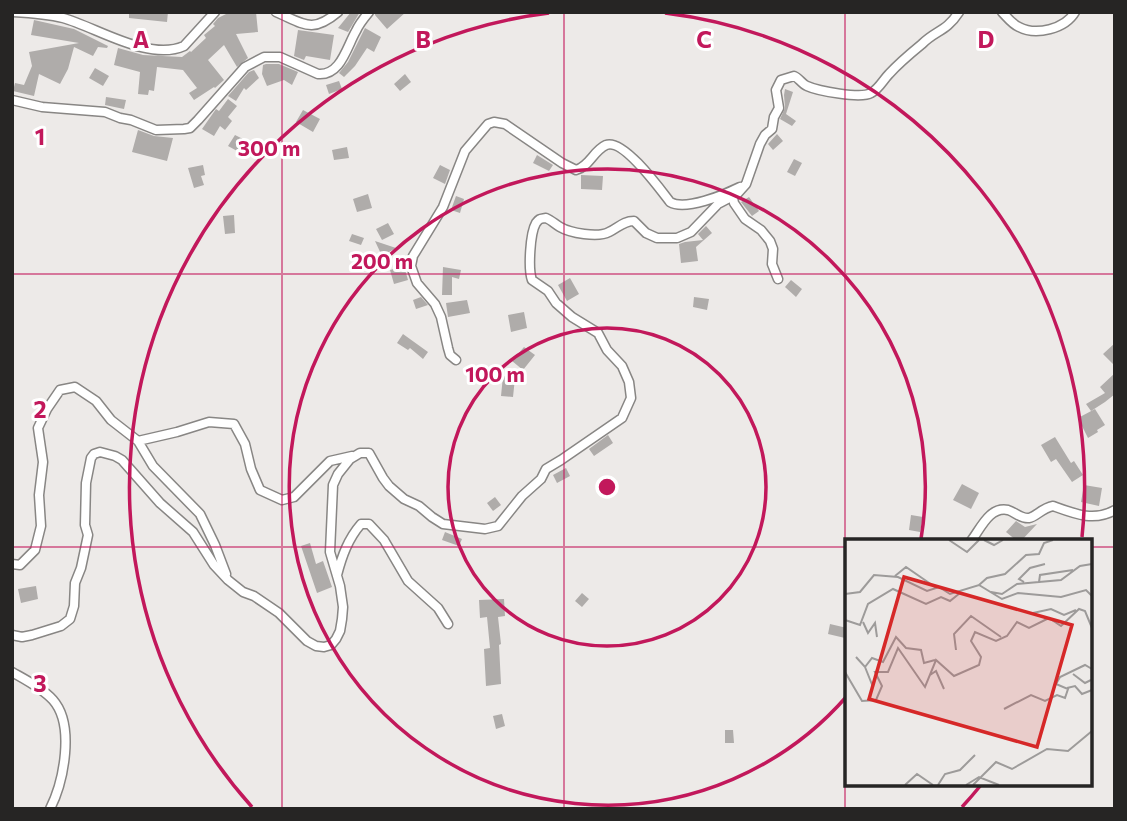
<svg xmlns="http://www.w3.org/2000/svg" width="1127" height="821" viewBox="0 0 1127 821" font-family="Commissioner,sans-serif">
<rect width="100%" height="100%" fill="#edeae8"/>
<path fill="#afacaa" d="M 129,12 L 168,12 L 167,22 L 129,18 Z
M 230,12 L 236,12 L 237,14 L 256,12 L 258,32 L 236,34 L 248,58 L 237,67 L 224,45 L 208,60 L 224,80 L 215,88 L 214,87 L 194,100 L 189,93 L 197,88 L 183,70 L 157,67 L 154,91 L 149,90 L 148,95 L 138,94 L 140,72 L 114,65 L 118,48 L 143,55 L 182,57 L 190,51 L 191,52 L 206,38 L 204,35 L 215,26 L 213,24 L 218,18 Z
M 351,12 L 360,12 L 348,32 L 338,28 Z
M 375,12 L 406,12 L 387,29 L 375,15 Z
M 34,20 L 74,29 L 108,46 L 107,48 L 98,47 L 93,56 L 74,47 L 68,69 L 60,84 L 39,74 L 34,96 L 13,91 L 15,83 L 24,85 L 32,66 L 29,52 L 79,43 L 31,35 Z
M 365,28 L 381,37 L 374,52 L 367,48 L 355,66 L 344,77 L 339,73 L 348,62 Z
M 298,30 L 334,35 L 330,60 L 306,56 L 304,60 L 294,56 Z
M 266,64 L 279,64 L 298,72 L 292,85 L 284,80 L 267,86 L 262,74 L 263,65 Z
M 95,68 L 109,76 L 103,86 L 89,78 Z
M 254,70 L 259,78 L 246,90 L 244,88 L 236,101 L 228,96 L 249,72 Z
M 405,74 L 411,82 L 400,91 L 394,84 Z
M 339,81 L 342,89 L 329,94 L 326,85 Z
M 785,89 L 793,92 L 786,114 L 796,121 L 792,126 L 780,119 L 785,108 L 784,95 Z
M 106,97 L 126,100 L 124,109 L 105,105 Z
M 228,99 L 237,106 L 228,117 L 232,121 L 225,130 L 220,126 L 214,136 L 202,129 L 216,109 L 219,111 Z
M 303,110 L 320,119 L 313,132 L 296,122 Z
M 138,130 L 154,136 L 173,138 L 167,161 L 132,152 Z
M 777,134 L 783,141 L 773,150 L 768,144 Z
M 235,135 L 245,140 L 239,152 L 228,146 Z
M 347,147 L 349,158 L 334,160 L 332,150 Z
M 537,155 L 553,165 L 549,171 L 533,163 Z
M 794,159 L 802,163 L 795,176 L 787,172 Z
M 203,165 L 205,175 L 201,176 L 204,185 L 194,188 L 188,168 Z
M 440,165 L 450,170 L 445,184 L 433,178 Z
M 581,175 L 603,176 L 602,190 L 581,189 Z
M 368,194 L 372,208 L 357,212 L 353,199 Z
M 456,196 L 464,199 L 460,213 L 451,210 Z
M 749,197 L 759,211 L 752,216 L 741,202 Z
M 234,215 L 235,233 L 225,234 L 223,216 Z
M 388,223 L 394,234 L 382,240 L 376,229 Z
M 706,226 L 712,233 L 696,247 L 698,261 L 681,263 L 679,244 L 685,242 L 703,240 L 698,234 Z
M 352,234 L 364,238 L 361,245 L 349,241 Z
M 375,241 L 396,248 L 382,256 Z
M 404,266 L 408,280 L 394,284 L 390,270 Z
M 443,267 L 461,270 L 459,279 L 452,277 L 452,295 L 442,295 Z
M 570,278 L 579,294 L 567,301 L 558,285 Z
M 791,280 L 802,289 L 796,297 L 785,287 Z
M 421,297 L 428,305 L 416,309 L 413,300 Z
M 694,297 L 709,299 L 707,310 L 693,307 Z
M 467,300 L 470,313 L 448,317 L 446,303 Z
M 524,312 L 527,328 L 511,332 L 508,315 Z
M 403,334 L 428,352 L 423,359 L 410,348 L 408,350 L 397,343 Z
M 1115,343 L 1115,366 L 1103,354 Z
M 524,347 L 535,355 L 523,370 L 512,361 Z
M 1115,373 L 1115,394 L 1105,402 L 1091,411 L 1086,404 L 1105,393 L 1100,387 Z
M 503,376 L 515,378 L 513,397 L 501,396 Z
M 1095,409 L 1105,425 L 1097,430 L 1098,432 L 1088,438 L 1078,418 Z
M 608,435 L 613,443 L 594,456 L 589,449 Z
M 1055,437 L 1071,463 L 1074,461 L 1083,475 L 1072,482 L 1056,459 L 1051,462 L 1041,445 Z
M 566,468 L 570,476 L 557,483 L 553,475 Z
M 962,484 L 979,493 L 971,509 L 953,500 Z
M 1084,485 L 1102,488 L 1099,506 L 1081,502 Z
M 495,497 L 501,505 L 493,511 L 487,503 Z
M 911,515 L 923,517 L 920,532 L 909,530 Z
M 1016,521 L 1025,527 L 1037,524 L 1021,541 L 1017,541 L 1006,532 Z
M 445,532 L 462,539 L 459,546 L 442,540 Z
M 310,543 L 316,564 L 323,561 L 332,587 L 317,593 L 301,546 Z
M 36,586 L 38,599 L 21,603 L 18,589 Z
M 582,593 L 589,599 L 582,607 L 575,601 Z
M 504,599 L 505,616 L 498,617 L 501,644 L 499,645 L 501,684 L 486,686 L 484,649 L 490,648 L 487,617 L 480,618 L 479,600 Z
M 830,624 L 847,628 L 845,638 L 828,634 Z
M 502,714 L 505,726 L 496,729 L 493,716 Z
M 725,730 L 733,730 L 734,743 L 725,743 Z"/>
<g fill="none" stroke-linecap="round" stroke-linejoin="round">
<defs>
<path id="street" d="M 13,12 C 30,13 47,14 63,18 C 96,27 149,62 184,46 L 215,12
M 276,12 C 304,24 312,34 338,12
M 1002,12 C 1007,17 1012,24 1019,27 C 1036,36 1065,29 1075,12
M 12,100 L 42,107 L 105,112 L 120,118 L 131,120 L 156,130 L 184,129 L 190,128 L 198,120 L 245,67 L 264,57 L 280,57 L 318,74 C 341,76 347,46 356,31 C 359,24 364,18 369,12
M 733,198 L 734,203 L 745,219 L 761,230 L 770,241 L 773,249 L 772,264 L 778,279
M 456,360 L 450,355 L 448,348 L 441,317 L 435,304 L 417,283 L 411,266 L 413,256 L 443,207 L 465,151 L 488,124 L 494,122 L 505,124 L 562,163 L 576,170 C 590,166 593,151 606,145 C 623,138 660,189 670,202 C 685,211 724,195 740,187
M 138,441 L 153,466 L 200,514 L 215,545 L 226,574
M 971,541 C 980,530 989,506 1008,510 C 1015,512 1021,519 1029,518 C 1036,517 1042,508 1053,506 C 1075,514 1094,522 1115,510
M 12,564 L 20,565 L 35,550 L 41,526 L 39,495 L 43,462 L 38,428 L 47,409 L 60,390 L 75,387 L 96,401 L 111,420 L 138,441 L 177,432 L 209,422 L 234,424 L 245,444 L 251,469 L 260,490 L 282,500 L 294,497 L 330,461 L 352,456
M 337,575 C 342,556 348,539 361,524 L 369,524 L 384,540 L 408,581 L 438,608 L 448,624
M 12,635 L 22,637 L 32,635 L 61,626 L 70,619 L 74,606 L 75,583 L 81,568 L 88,535 L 85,525 L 86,483 L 91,458 L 94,454 L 100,452 L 115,456 L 122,460 L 160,503 L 193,532 L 214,565 L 228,580 L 243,592 L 254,596 L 279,613 L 307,641 L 316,646 L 324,647 L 331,645 L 336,639 L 340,631 L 342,619 L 343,607 L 340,586 L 330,552 L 333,485 L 338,474 L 350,459 L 360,453 L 369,453 L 383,478 L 389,486 L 404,499 L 419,506 L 432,517 L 443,524 L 485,529 L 498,526 L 522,496 L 541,479 L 546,469 L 561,460 L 622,418 L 631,398 L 629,382 L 622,366 L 607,350 L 598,333 L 572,317 L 556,303 L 548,291 L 532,280 C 528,269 530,233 536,223 C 540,218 540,219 546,218 C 551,220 555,224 560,227 C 570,233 598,238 609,232 C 618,228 623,221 634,221 L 646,233 L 657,238 L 677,238 L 691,232 L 718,204 L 737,194 L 746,184 L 760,144 L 765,135 L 772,129 L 774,117 L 779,108 L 776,90 L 781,80 L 794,76 C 799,78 802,84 807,86 C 818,91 861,99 871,93 C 879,89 883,80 889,74 C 899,63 911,53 922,44 C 936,30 946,32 959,12
M 12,672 C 26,680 42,688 53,700 C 75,725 64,781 50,809"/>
</defs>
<use href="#street" stroke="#888684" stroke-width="11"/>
<use href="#street" stroke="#fff" stroke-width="8"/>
</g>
<path fill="none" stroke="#c2185b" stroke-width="2" stroke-opacity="0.55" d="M 282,12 L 282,809M 564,12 L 564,809M 845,12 L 845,809M 12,274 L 1115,274M 12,547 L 847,547M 1090,547 L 1115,547"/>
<g fill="none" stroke="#c2185b" stroke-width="3.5">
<circle cx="607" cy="487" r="159"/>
<path d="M847 696A318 318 0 1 1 921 539"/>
<path d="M981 785A478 478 0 0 1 962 807M252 807A478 478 0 0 1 549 13M665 13A478 478 0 0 1 1082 537"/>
</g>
<g transform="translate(845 539)">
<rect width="247" height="247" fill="#edeae8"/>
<path fill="none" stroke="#9d9b9a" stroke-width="2" d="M 104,1 L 122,13 L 134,1M 139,1 L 149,6 L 158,1M 50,37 L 61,28 L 90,48M 179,43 L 174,40 L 185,29 L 200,25M 194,43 L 195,36 L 228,31M 134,46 L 142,39 L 160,35 L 181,16 L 194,15 L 199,4 L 208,1M 146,53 L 157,55 L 172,45 L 216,41 L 235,27 L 247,25M 0,55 L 15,53 L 29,36 L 53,38 L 82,52 L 94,48 L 105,55 L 134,46 L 157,60 L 173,54 L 216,58 L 241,51 L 247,57M 188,74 L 206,70 L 219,76 L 231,71M 0,81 L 15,86 L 23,65 L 48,50 L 81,65 L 96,58 L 105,62 L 115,54M 18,83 L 23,94 L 30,84 L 32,98M 111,111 L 109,95 L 126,77 L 156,98M 11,118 L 20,128 L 27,119 L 38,123 L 51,98 L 61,109 L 76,111 L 79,124 L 90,121M 20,128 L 28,148M 0,133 L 17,162 L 31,161 L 37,147 L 30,133 L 43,133 L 53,109 L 80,148 L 91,121 L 109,137 L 134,126 L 136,118 L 126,102 L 130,93 L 151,102 L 162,97 L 172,83 L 184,89 L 204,79 L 216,87 L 234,70 L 240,72 L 247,89M 228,135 L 240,144 L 246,141M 85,136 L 91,132 L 99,150M 222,149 L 230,147 L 237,155 L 247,151M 159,170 L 186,156 L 200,162 L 212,156 L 220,159 L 223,150 L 211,145 L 215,138 L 240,126 L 247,130M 60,246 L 72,235 L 88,246M 93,246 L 100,235 L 115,231 L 130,216M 121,246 L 134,238 L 154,246M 128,246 L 151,223 L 167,230 L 202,210 L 223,212 L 247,192"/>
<path fill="#d62828" fill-opacity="0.15" stroke="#d62828" stroke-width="3.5" d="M 59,38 L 227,86 L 192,208 L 24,160 Z"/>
<rect width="247" height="247" fill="none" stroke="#262524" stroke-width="3.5"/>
</g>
<g font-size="23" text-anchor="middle" font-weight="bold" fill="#c2185b" stroke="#fff" stroke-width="6" stroke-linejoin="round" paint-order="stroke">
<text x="141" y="48">A</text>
<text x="423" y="48">B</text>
<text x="704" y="48">C</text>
<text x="986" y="48">D</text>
<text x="40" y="145">1</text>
<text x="40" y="418">2</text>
<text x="40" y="692">3</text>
</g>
<circle cx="607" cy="487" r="10" fill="#c2185b" stroke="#fff" stroke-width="3.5"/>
<g font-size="21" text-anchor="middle" font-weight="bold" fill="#c2185b" stroke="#fff" stroke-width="6" stroke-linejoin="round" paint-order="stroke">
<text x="269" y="156">300 m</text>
<text x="382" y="269">200 m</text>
<text x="495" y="382">100 m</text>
</g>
<rect width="1127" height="821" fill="none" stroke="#262524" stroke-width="28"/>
</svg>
